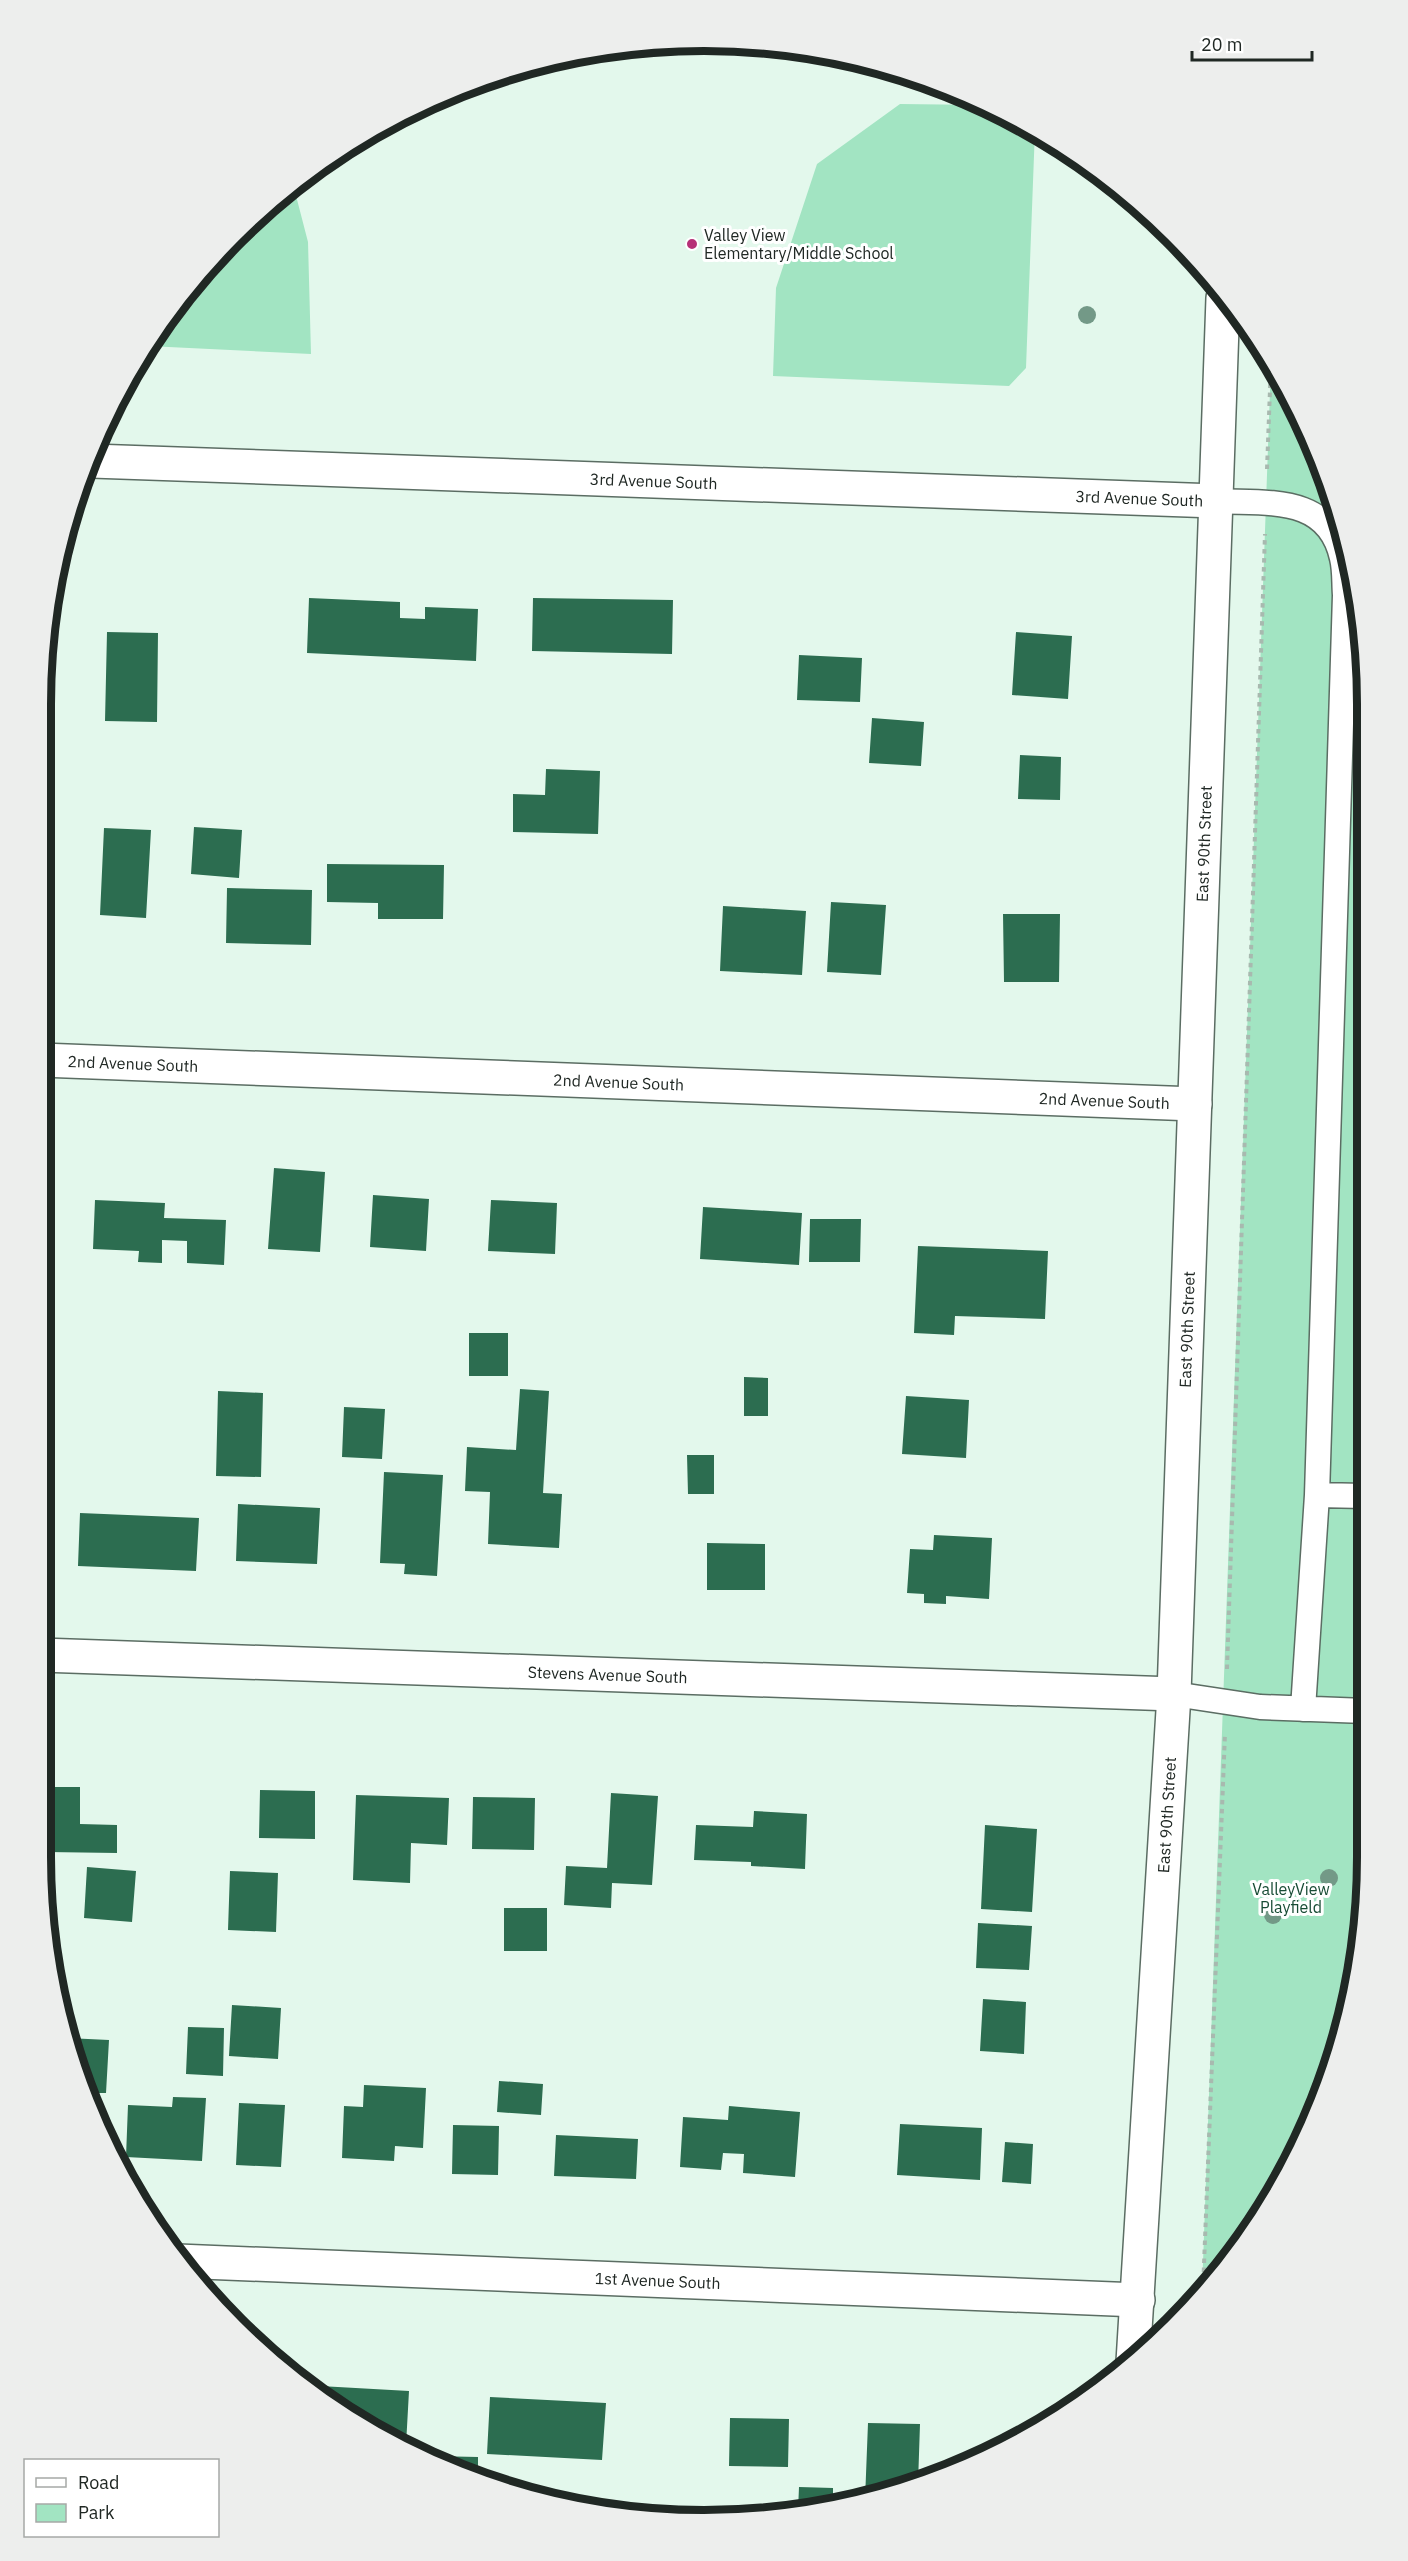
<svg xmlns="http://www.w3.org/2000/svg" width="1408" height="2561" viewBox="0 0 1408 2561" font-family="'IBM Plex Sans',sans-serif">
<rect width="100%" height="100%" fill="#e3f8ec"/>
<path fill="#a2e4c2" d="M 900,104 L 983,105 L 1035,129 L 1026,368 L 1009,386 L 773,376 L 776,288 L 817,164 Z
M 293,184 L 308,242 L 311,354 L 148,346 L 205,267 Z
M 1271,363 L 1317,450 L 1362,618 L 1366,1900 L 1345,2029 L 1279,2188 L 1230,2261 L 1202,2291 Z"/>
<path fill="#2c6d50" d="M 309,598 L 400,602 L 400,618 L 425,619 L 425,607 L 478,609 L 476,661 L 307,653 Z
M 533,598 L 673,600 L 672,654 L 532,651 Z
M 107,632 L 158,633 L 157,722 L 105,721 Z
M 1016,632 L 1072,636 L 1068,699 L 1012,695 Z
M 799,655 L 862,658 L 860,702 L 797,700 Z
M 872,718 L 924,722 L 921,766 L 869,763 Z
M 1020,755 L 1061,757 L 1060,800 L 1018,799 Z
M 546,769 L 600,771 L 598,834 L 513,832 L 513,794 L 545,795 Z
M 194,827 L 242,830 L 239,878 L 191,874 Z
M 104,828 L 151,830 L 146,918 L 100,915 Z
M 327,864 L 444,865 L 443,919 L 378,919 L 378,903 L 327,902 Z
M 227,888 L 312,890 L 311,945 L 226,943 Z
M 831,902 L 886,905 L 881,975 L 827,972 Z
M 723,906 L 806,911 L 802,975 L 720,971 Z
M 1003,914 L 1060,914 L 1059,982 L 1004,982 Z
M 274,1168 L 325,1172 L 320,1252 L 268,1249 Z
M 373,1195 L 429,1199 L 426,1251 L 370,1247 Z
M 95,1200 L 165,1203 L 164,1218 L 226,1220 L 224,1265 L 187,1263 L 187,1241 L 162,1240 L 162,1263 L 138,1262 L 139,1251 L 93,1249 Z
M 491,1200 L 557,1203 L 555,1254 L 488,1251 Z
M 703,1207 L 802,1213 L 799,1265 L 700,1259 Z
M 810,1219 L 861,1219 L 860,1262 L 809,1262 Z
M 918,1246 L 1048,1251 L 1045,1319 L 955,1316 L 954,1335 L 914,1333 Z
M 469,1333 L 508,1333 L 508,1376 L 469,1376 Z
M 744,1377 L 768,1378 L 768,1416 L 744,1416 Z
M 520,1389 L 549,1391 L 543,1493 L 562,1494 L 559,1548 L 488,1544 L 490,1492 L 465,1491 L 467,1447 L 516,1450 Z
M 218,1391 L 263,1393 L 261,1477 L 216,1476 Z
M 906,1396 L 969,1400 L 966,1458 L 902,1454 Z
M 344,1407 L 385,1409 L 382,1459 L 342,1457 Z
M 687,1455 L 714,1455 L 714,1494 L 688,1494 Z
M 384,1472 L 443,1475 L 437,1576 L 404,1574 L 405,1564 L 380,1563 Z
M 238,1504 L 320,1508 L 317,1564 L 236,1561 Z
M 80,1513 L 199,1518 L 196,1571 L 78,1566 Z
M 934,1535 L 992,1538 L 989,1599 L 946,1596 L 946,1604 L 924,1603 L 924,1594 L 907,1593 L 910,1549 L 933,1550 Z
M 707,1543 L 765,1544 L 765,1590 L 707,1590 Z
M 47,1787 L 80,1787 L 80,1824 L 117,1825 L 117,1853 L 47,1852 Z
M 260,1790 L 315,1791 L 315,1839 L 259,1838 Z
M 611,1793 L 658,1796 L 652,1885 L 612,1883 L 611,1908 L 564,1905 L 566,1866 L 607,1868 Z
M 356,1795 L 449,1798 L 447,1845 L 411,1843 L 410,1883 L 353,1880 Z
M 473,1797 L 535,1798 L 534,1850 L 472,1849 Z
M 754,1811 L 807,1814 L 805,1869 L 751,1866 L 751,1862 L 694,1860 L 696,1825 L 753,1827 Z
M 985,1825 L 1037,1829 L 1032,1912 L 981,1909 Z
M 87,1867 L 136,1871 L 132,1922 L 84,1918 Z
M 230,1871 L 278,1873 L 276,1932 L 228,1930 Z
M 504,1908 L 547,1908 L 547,1951 L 504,1951 Z
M 978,1923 L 1032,1926 L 1029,1970 L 976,1968 Z
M 983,1999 L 1026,2002 L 1024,2054 L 980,2051 Z
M 232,2005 L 281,2008 L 278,2059 L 229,2056 Z
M 188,2027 L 224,2028 L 223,2076 L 186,2074 Z
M 67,2038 L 109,2040 L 106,2093 L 86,2093 L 76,2071 Z
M 499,2081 L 543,2084 L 541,2115 L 497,2112 Z
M 364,2085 L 426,2088 L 423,2148 L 395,2146 L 394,2161 L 342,2158 L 344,2106 L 363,2107 Z
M 173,2097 L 206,2098 L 202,2161 L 126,2157 L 128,2105 L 172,2107 Z
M 239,2103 L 285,2105 L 281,2167 L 236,2165 Z
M 729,2106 L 800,2112 L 795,2177 L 743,2173 L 744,2154 L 723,2153 L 721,2170 L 680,2167 L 683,2117 L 728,2120 Z
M 900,2124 L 982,2128 L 980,2180 L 897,2175 Z
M 453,2125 L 499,2126 L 498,2175 L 452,2174 Z
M 556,2135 L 638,2139 L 636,2179 L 554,2176 Z
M 1005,2142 L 1033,2144 L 1031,2184 L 1002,2182 Z
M 320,2386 L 409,2391 L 406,2445 L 336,2409 L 319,2396 Z
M 490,2397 L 606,2403 L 602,2460 L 487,2454 Z
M 730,2418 L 789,2419 L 788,2467 L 729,2466 Z
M 868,2423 L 920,2424 L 918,2484 L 865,2500 Z
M 433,2456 L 478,2457 L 478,2479 L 450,2470 L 433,2461 Z
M 799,2487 L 833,2488 L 833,2505 L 798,2511 Z"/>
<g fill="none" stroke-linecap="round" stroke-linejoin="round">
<defs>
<path id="service" d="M 1216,501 C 1267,504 1328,494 1342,558 C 1345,570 1344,583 1345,595 L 1317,1495 L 1303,1709
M 1317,1495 L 1365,1496
M 1174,1694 L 1260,1707 L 1365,1711"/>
<g id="minor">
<path id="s1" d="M 92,461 L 1216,501"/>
<path id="s2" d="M 41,1060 L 1195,1104"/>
<path id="s3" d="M 41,1655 L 1174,1694"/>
<path id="s4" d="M 178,2261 L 1138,2300"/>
</g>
<g id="tertiary">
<path id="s5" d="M 1133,2362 L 1174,1694 L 1223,298"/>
</g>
</defs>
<use href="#service" stroke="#5b6d63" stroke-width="27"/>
<use href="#minor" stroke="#5b6d63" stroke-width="36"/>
<use href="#tertiary" stroke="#5b6d63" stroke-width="36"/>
<path stroke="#a8b9af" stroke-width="4" stroke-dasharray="4.5 4.5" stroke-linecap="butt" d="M 1267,469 L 1271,363
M 1227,1669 L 1265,534
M 1203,2290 L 1225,1733"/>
<use href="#service" stroke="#fff" stroke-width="24"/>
<use href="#minor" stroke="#fff" stroke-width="33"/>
<use href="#tertiary" stroke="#fff" stroke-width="33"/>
</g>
<g fill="#739987">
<circle cx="1087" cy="315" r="9"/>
<circle cx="1329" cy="1878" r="9"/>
<circle cx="1273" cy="1915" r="9"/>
</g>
<circle fill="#b63177" stroke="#fff" stroke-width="2" cx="692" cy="244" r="6"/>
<g text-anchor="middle" stroke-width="6" stroke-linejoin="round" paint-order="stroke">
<g font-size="16" fill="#202824" stroke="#fff" text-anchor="start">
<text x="704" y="241">Valley View<tspan x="704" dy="18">Elementary/Middle School</tspan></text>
</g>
<g font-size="16" fill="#202824" stroke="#fff">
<text dy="6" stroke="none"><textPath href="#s1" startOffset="562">3rd Avenue South</textPath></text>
<text dy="6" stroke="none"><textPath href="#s1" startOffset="1048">3rd Avenue South</textPath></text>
<text dy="6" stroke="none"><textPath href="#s5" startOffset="1520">East 90th Street</textPath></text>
<text dy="6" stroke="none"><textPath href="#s2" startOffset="92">2nd Avenue South</textPath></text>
<text dy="6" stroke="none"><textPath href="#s2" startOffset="578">2nd Avenue South</textPath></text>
<text dy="6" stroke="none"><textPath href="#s2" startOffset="1064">2nd Avenue South</textPath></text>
<text dy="6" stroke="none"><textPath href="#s5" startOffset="1034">East 90th Street</textPath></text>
<text dy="6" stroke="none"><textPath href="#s3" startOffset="567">Stevens Avenue South</textPath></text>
<text dy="6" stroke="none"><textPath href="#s5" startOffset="548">East 90th Street</textPath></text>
<text dy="6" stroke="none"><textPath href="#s4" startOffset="480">1st Avenue South</textPath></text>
</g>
<g font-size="16" fill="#184c35" stroke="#fff">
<text x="1291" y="1895">ValleyView<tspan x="1291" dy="18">Playfield</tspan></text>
</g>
</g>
<path d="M0 0H1408V2561H0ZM704 51H704A653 653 0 0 1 1357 704V1857A653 653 0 0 1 704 2510H704A653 653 0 0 1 51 1857V704A653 653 0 0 1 704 51Z" fill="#edeeed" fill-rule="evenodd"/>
<path fill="none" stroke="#202824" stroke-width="8" d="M704 51H704A653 653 0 0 1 1357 704V1857A653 653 0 0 1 704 2510H704A653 653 0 0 1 51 1857V704A653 653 0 0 1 704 51Z"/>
<rect x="24" y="2459" width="195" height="78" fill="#ffffff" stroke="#a6a9a7" stroke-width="1.5"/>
<rect x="36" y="2478" width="30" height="9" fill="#ffffff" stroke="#a6a9a7" stroke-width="1.5"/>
<text x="78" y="2489" font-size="18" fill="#202824">Road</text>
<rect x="36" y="2504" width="30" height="18" fill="#a2e4c2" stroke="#a6a9a7" stroke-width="1.5"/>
<text x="78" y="2519" font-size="18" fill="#202824">Park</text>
<path d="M1192 51v9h120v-9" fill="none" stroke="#202824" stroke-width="3"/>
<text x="1201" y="51" font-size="18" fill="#202824" stroke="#ffffff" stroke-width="4.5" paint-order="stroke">20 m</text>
</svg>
